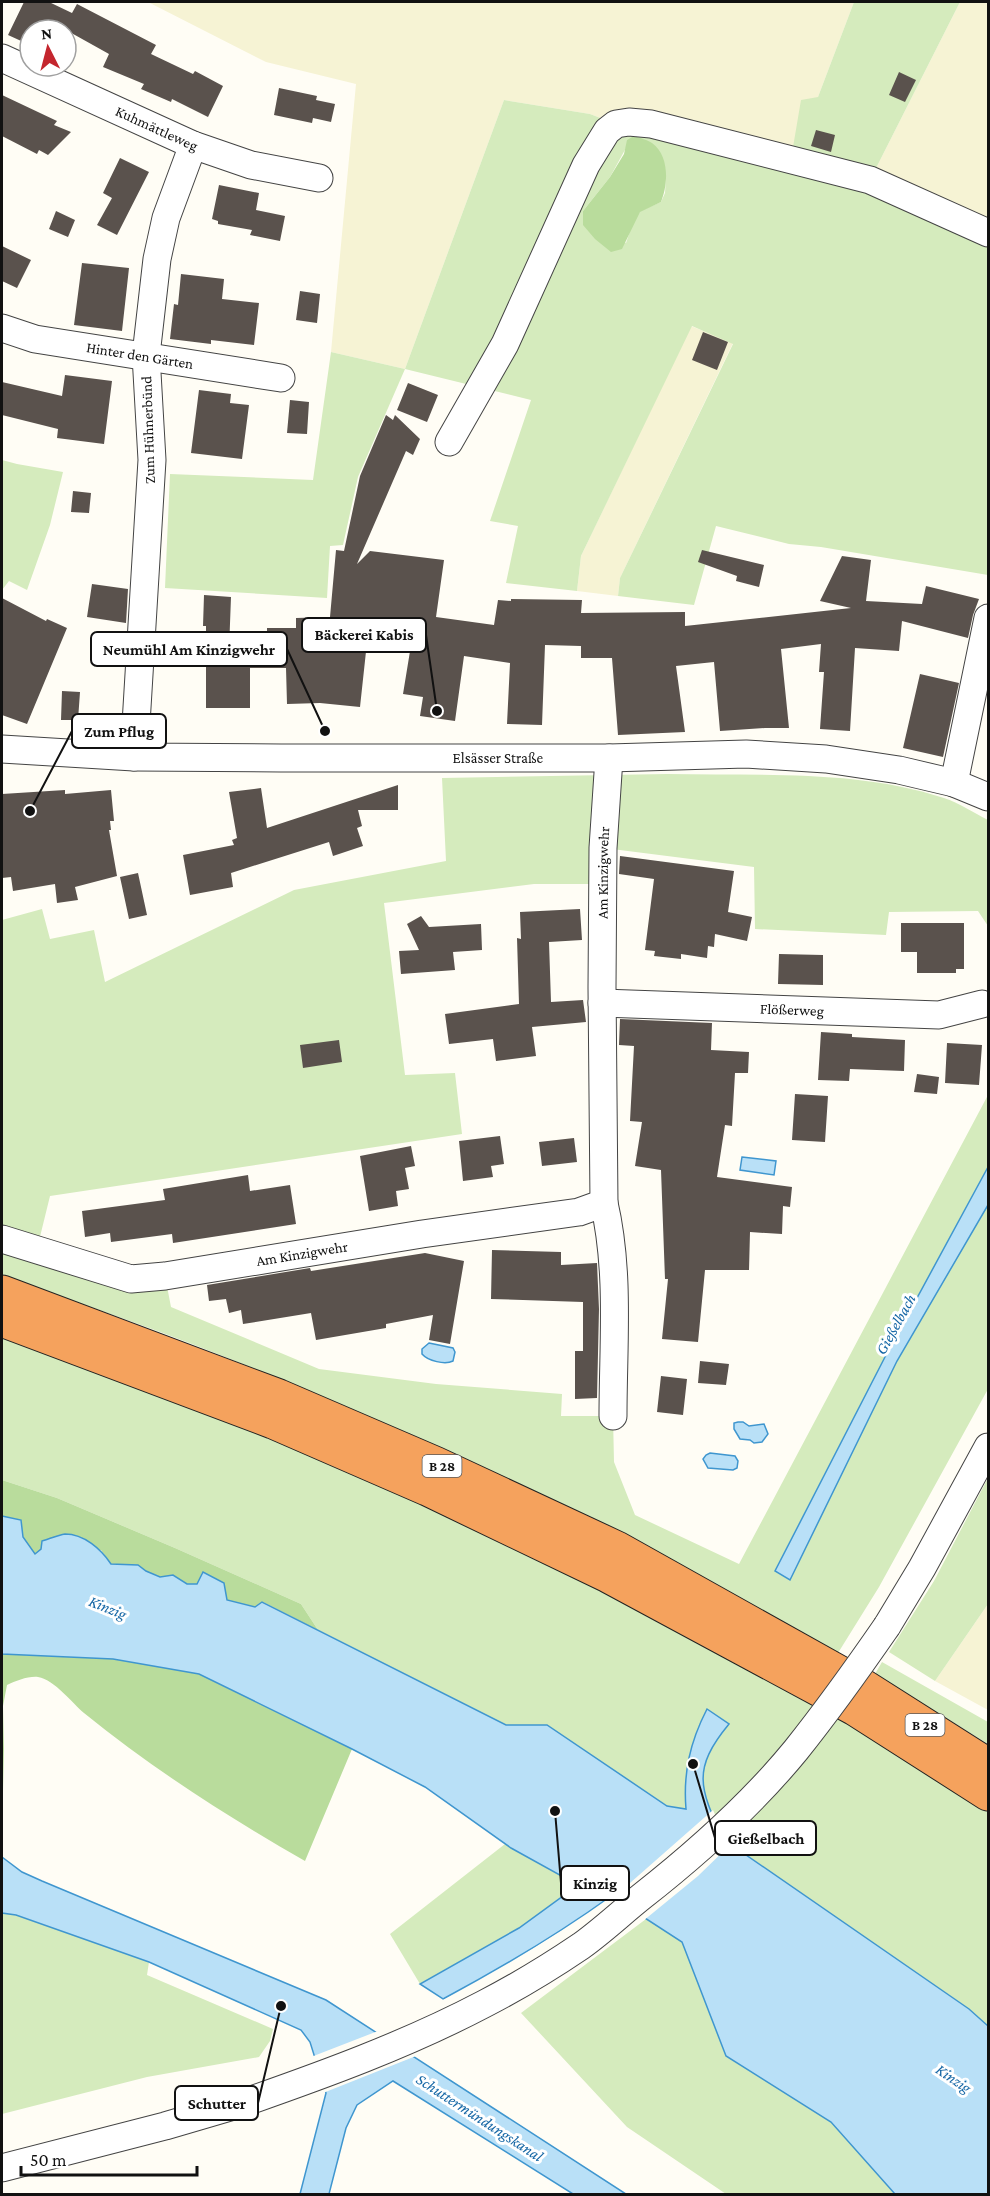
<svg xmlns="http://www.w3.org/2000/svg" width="990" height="2196" viewBox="0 0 990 2196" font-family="'Crimson Pro',serif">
<rect width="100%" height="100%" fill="#fffdf5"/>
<path fill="#f6f3d4" d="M 148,2 L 854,2 L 818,97 L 791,160 L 616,124 L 590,114 L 504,100 L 405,369 L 331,352 L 356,84 L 266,62 Z
M 960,2 L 988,2 L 988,233 L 870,180 Z
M 691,326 L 733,343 L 620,578 L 618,596 L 577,591 L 581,556 Z
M 988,1604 L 988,1710 L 935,1681 Z"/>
<path fill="#d5ebbd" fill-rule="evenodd" d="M 854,2 L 960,2 L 870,180 L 988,233 L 988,575 L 821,547 L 789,544 L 716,526 L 694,605 L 618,596 L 620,578 L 733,344 L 692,326 L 581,556 L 577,591 L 506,583 L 518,526 L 490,521 L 531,400 L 405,369 L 358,477 L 343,545 L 330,546 L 327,598 L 165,588 L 170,474 L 313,480 L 331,352 L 405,369 L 504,100 L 590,114 L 616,124 L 791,159 L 801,100 L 818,97 ZM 626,148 L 666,177 L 665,193 L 661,202 L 640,211 L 633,222 L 626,243 L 583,211 L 610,177 Z
M 2,460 L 17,464 L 63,472 L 50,525 L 27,590 L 9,581 L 2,590 Z
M 667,774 C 758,776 856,769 944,798 C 959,803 974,813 988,820 L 988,926 L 978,911 L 889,912 L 886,935 L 755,929 L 754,867 L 604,848 L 603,884 L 534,884 L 384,903 L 405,1075 L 455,1073 L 462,1134 L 50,1196 L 37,1249 L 165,1276 L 171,1307 L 319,1369 L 436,1384 L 562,1394 L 561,1416 L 613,1416 L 614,1462 L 635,1515 L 739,1564 L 988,1095 L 988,1167 L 885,1357 L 775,1570 L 988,1205 L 988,1389 L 879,1587 L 838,1653 C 572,1502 293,1371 2,1277 L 2,920 L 42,909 L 50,939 L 94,930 L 105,982 L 294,890 L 446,861 L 442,778 Z
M 2,1334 L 133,1382 L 428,1503 L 610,1593 L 847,1722 L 988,1812 L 988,2026 L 969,2009 L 723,1839 C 700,1788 691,1770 728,1724 L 708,1710 C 690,1741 683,1774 686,1810 L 667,1806 L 547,1725 L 506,1725 L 318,1630 L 301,1604 L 175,1548 L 57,1498 L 2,1480 Z
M 988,1478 L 988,1604 L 935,1681 L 889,1652 L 934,1581 Z
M 882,1662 L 988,1722 L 988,1744 L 875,1674 Z
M 505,1844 L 578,1885 L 519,1928 L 420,1984 L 390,1934 Z
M 2,1913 L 16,1915 L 149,1962 L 147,1975 L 273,2029 L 270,2041 L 259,2057 L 147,2077 L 2,2114 Z
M 646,1919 L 682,1941 L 726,2056 L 831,2122 L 895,2194 L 726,2194 L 627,2127 L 521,2013 Z"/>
<path fill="#b9dc9c" d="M 634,136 C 640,138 648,140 652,143 C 670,156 668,185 661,202 L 640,212 L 622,249 L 611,252 L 595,239 L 583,225 L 583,211 L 610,177 L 624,154 L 627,140 Z
M 2,1480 L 57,1498 L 175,1548 L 301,1604 L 318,1630 L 263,1602 L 255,1607 L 227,1600 L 202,1573 L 197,1584 L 187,1584 L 173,1575 L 160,1577 L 146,1571 L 138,1565 L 111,1564 L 101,1550 L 41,1549 L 35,1555 L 23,1537 L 21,1520 L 2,1516 Z
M 2,1654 L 113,1659 L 199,1674 L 352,1749 L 305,1861 C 228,1817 153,1769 84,1713 C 72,1703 55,1680 38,1677 C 28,1676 16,1681 7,1685 L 3,1706 L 4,1749 L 2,1834 Z"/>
<path fill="#b9e0f7" stroke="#3f96cf" stroke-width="1.5" d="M 742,1157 L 776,1161 L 774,1175 L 740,1170 Z
M 988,1167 L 988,1205 L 897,1361 L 790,1580 L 775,1571 L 885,1357 Z
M 429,1343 L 453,1348 L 455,1352 L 453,1361 C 445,1365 428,1361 422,1354 L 422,1349 Z
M 738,1422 L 743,1422 L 749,1426 L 764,1424 L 768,1434 L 762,1442 L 754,1443 L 750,1440 L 740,1439 L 734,1429 L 734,1423 Z
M 710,1453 L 735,1456 L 738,1461 L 737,1468 L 733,1470 L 708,1468 L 703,1459 L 706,1455 Z
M 2,1516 L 21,1520 L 23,1537 L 35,1554 L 41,1549 L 42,1541 C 49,1539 58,1535 65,1534 C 84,1534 101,1549 111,1564 L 138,1565 L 146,1571 L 160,1577 L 173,1575 L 187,1584 L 197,1584 L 203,1572 L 224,1583 L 227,1600 L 255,1607 L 262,1602 L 506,1725 L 547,1725 L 667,1806 L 686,1809 C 683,1773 690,1742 707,1709 L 729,1724 C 691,1770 700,1788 723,1839 L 969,2009 L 988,2026 L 988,2194 L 895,2194 L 831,2122 L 726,2056 L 682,1942 L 611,1896 C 557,1935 501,1968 443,1999 L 420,1984 L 519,1928 L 578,1885 L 511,1848 L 425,1787 L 352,1749 L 199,1674 L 113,1659 L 2,1654 Z
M 2,1857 L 22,1872 L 42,1881 L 326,2000 L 626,2194 L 573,2194 L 393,2081 L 357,2105 L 346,2128 L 329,2194 L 300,2194 L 326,2093 L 310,2042 L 301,2030 L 149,1962 L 16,1915 L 2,1913 Z"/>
<path fill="#fffdf5" d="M 713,1810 L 725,1837 L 733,1842 L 698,1876 L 643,1921 L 611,1900 L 570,1930 L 516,1963 L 445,2002 L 441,2001 L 480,1982 L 589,1914 L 630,1883 Z
M 378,2031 L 416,2056 L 323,2093 L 311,2057 Z"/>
<path fill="#5a524d" d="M 24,2 L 49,2 L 72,13 L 77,4 L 156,45 L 151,54 L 193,74 L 195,71 L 223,86 L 208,117 L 172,99 L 171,102 L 141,89 L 144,84 L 103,67 L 109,54 L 66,30 L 30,30 L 30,45 L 8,35 Z
M 899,72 L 916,80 L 905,102 L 889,95 Z
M 279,88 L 317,96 L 316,100 L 335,104 L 331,122 L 313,118 L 312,123 L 274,115 Z
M 2,95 L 57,121 L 54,125 L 71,132 L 48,155 L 39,150 L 37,154 L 2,136 Z
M 816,130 L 835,135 L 831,152 L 811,146 Z
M 120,158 L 149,172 L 117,235 L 97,225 L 112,198 L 103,193 Z
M 219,185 L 259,193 L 256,210 L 285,216 L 280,241 L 250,235 L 252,230 L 218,224 L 218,221 L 212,219 Z
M 56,211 L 75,220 L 68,237 L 49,229 Z
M 2,246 L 31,260 L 17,288 L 2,281 Z
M 82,263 L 129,268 L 122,331 L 74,325 Z
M 181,274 L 224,279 L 222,299 L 259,303 L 254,345 L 211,340 L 211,344 L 170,339 L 174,304 L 178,305 Z
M 300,291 L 320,294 L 317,323 L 296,320 Z
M 703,332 L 728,342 L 717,370 L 692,360 Z
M 65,375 L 112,381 L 104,444 L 57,438 L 58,429 L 2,415 L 2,382 L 62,396 Z
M 408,383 L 438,395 L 427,422 L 397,410 Z
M 199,390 L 231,394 L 230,403 L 249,405 L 242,459 L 191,453 Z
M 290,400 L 309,402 L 307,434 L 287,433 Z
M 386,415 L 393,420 L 395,415 L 420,439 L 413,455 L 406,451 L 357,564 L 370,551 L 444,560 L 436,617 L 494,625 L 498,600 L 511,601 L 511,599 L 582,600 L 581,613 L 685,612 L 685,626 L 851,608 L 820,601 L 842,556 L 871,560 L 866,601 L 922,604 L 926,586 L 979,599 L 973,615 L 968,638 L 902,621 L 899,651 L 855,648 L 850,731 L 820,729 L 824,672 L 819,672 L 821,644 L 781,649 L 789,728 L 765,728 L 720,731 L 714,662 L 676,666 L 685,732 L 618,735 L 612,658 L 581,658 L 581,646 L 545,645 L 542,725 L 507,724 L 510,663 L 464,656 L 455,721 L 420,716 L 423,697 L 403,694 L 412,639 L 368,633 L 360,707 L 320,703 L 287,704 L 286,668 L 250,668 L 250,708 L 206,708 L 206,626 L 203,626 L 204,595 L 231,597 L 229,650 L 267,650 L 267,628 L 296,628 L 296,618 L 330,617 L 336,550 L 344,551 L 360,476 Z
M 73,491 L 91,493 L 89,513 L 71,512 Z
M 702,550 L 764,565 L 759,587 L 736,581 L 737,576 L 698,562 Z
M 92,584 L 128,589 L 126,623 L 87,617 Z
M 2,598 L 46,621 L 47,619 L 67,628 L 27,724 L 2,715 Z
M 920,674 L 959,683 L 943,757 L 903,748 Z
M 62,691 L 80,692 L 78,720 L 61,720 Z
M 398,785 L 398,810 L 358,810 L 362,826 L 357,828 L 363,846 L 333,856 L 329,842 L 231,873 L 233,887 L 190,895 L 183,855 L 234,845 L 232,840 L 237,838 L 229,792 L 261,788 L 267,828 Z
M 65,790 L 65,794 L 111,790 L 114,821 L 110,821 L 111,830 L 109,830 L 117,876 L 75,887 L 78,900 L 57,903 L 55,884 L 13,891 L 11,877 L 2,878 L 2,794 Z
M 620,856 L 734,871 L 728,912 L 752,917 L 747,941 L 715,934 L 714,947 L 708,946 L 707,958 L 681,954 L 681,959 L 654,956 L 655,951 L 645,950 L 654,879 L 619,874 Z
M 138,873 L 147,915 L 129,919 L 120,877 Z
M 580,909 L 582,940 L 549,942 L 551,1002 L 583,1000 L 586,1022 L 532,1027 L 536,1056 L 496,1061 L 493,1039 L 449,1044 L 445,1014 L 519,1004 L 517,938 L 521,939 L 520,912 Z
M 421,916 L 429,927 L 481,924 L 482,950 L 453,952 L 455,970 L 401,974 L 399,951 L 419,950 L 407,924 Z
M 901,923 L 964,923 L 964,969 L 956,969 L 956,973 L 917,973 L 917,952 L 901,952 Z
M 779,954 L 823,955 L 823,985 L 778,984 Z
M 620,1019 L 712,1023 L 711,1050 L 749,1052 L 748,1073 L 735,1073 L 732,1126 L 725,1125 L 717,1177 L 792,1187 L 790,1207 L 783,1206 L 782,1234 L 750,1232 L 749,1270 L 705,1270 L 698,1342 L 662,1339 L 668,1279 L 665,1279 L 661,1170 L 635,1166 L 642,1122 L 630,1121 L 634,1046 L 619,1045 Z
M 821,1032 L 852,1034 L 852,1037 L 905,1040 L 904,1071 L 850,1069 L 849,1081 L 818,1080 Z
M 339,1040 L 342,1062 L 303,1068 L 300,1045 Z
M 947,1043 L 982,1045 L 979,1085 L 945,1083 Z
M 917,1074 L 939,1077 L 937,1094 L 914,1092 Z
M 795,1094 L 828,1096 L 825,1142 L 792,1140 Z
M 500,1136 L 504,1164 L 491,1166 L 493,1177 L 463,1181 L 459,1141 Z
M 574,1138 L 577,1162 L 542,1166 L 539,1142 Z
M 411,1146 L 415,1166 L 405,1168 L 409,1189 L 396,1191 L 398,1206 L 369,1211 L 360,1156 Z
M 248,1175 L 250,1191 L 290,1185 L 296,1224 L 173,1243 L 172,1234 L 111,1242 L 110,1233 L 85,1237 L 82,1211 L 165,1200 L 163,1189 Z
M 492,1250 L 561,1252 L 561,1265 L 597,1263 L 599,1309 L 597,1398 L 575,1399 L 575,1351 L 583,1351 L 583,1302 L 491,1299 Z
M 425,1253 L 464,1261 L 450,1344 L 429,1340 L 433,1315 L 386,1324 L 386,1328 L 316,1340 L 311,1313 L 243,1324 L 241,1310 L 229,1313 L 226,1299 L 209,1301 L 207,1285 L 310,1268 L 311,1271 Z
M 700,1361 L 729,1364 L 726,1385 L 698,1383 Z
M 661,1376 L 687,1379 L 683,1415 L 657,1412 Z"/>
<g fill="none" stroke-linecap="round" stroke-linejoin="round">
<defs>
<g id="minor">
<path id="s1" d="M 2,58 L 193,145 L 251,165 L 319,178"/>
<path id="s2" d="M 2,328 L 35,339 L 281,378"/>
<path d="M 449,442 L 505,344 L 586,165 L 607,131 L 616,124 L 629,122 L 651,124 L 870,180 L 988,233"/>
<path id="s3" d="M 2,749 L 134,757 L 281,758 L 609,758 L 746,754 L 826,759 L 899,770 L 954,783 L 988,797"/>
<path d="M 134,757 L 152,460 L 146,355 L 157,259 L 166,218 L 193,145"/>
<path d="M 954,783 L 988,618"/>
<path id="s4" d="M 602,1003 L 939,1015 L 982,1004"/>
<path d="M 604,1203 C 620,1272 613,1345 613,1416"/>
<path id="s5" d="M 2,1239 L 131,1279 L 165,1276 L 422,1234 L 579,1212 L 604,1203 L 602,987 L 603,848 L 609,758"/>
<path d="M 887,1626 L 922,1568 L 988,1447"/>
<path d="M 2,2168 L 165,2126 L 240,2104"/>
</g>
<path id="highway" d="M 2,1292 L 279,1396 L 437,1464 L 617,1548 L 862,1685 L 988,1765
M 2,1320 L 273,1422 L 427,1489 L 608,1576 L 855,1709 L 988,1794"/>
</defs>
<use href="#minor" stroke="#444" stroke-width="29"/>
<use href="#highway" stroke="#222" stroke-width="35"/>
<use href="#minor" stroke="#fff" stroke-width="27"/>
<use href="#highway" stroke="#f5a25d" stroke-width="33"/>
<defs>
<path id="minor-bridge" d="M 240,2104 C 323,2075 406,2045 484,2004 C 517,1987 550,1967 581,1946 C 602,1931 621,1913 641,1897 C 697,1853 751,1805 796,1750 C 828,1710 858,1668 887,1626"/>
</defs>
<use href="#minor-bridge" stroke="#444" stroke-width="29" stroke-linecap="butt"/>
<use href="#minor-bridge" stroke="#fff" stroke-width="27"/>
</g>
<g text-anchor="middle" stroke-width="6" stroke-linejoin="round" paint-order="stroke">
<g fill="#fff" stroke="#585858" stroke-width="1.5">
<rect x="422.5" y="1455" width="39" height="22" rx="4.5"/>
<rect x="905.5" y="1714" width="39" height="22" rx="4.5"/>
</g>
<g font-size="14" font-weight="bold" fill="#111">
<text x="442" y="1471">B 28</text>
<text x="925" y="1730">B 28</text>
</g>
<g font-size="15" fill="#111" stroke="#fff">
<text dy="5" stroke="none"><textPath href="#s1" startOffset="170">Kuhmättleweg</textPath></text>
<text dy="5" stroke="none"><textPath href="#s2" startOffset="141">Hinter den Gärten</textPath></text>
<text transform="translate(148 430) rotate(-92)" y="5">Zum Hühnerbünd</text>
<text dy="5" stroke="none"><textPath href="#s3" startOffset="496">Elsässer Straße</textPath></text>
<text dy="5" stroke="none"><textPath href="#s5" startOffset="945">Am Kinzigwehr</textPath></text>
<text dy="5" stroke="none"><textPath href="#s4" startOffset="190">Flößerweg</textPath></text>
<text dy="5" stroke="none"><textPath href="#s5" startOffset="308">Am Kinzigwehr</textPath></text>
</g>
<g font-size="16" font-style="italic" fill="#1768a6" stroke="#fff">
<text transform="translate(895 1324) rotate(-61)" y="6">Gießelbach</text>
<text transform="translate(108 1607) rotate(22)" y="6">Kinzig</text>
<text transform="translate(954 2078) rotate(34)" y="6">Kinzig</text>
<text transform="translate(480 2117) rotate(33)" y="6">Schuttermündungskanal</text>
</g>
</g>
<path fill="none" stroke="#111" stroke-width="2" d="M437 711L426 635M325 731L287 649M30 811L72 731M693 1764L715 1838M555 1811L561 1883M281 2006L258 2103"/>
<g fill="#111" stroke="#fff" stroke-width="2">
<circle cx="437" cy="711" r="6"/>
<circle cx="325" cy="731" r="6"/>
<circle cx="30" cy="811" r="6"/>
<circle cx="693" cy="1764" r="6"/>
<circle cx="555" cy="1811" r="6"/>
<circle cx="281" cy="2006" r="6"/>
</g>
<g fill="#fff" stroke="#111" stroke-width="2">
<rect x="302" y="618" width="124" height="34" rx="6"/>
<rect x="91" y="632" width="196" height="34" rx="6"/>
<rect x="72" y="714" width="94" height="34" rx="6"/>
<rect x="715" y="1821" width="101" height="34" rx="6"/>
<rect x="561" y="1866" width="68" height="34" rx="6"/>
<rect x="175" y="2086" width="83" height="34" rx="6"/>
</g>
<g font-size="16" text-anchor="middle" font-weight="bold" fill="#111">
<text x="364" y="640">Bäckerei Kabis</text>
<text x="189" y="655">Neumühl Am Kinzigwehr</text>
<text x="119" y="737">Zum Pflug</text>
<text x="766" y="1844">Gießelbach</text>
<text x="595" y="1889">Kinzig</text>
<text x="217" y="2109">Schutter</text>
</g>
<rect width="990" height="2196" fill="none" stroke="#111111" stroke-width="6"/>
<g transform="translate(48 48) rotate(354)"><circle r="28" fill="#ffffff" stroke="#a0a0a0" stroke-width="1.5"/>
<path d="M0-4.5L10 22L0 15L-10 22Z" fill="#c4262e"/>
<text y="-9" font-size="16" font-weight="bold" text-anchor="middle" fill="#111111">N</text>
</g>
<path d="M21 2166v9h176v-9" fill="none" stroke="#111111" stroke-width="3"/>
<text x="30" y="2166" font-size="18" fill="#111111" stroke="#ffffff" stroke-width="4.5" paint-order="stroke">50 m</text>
</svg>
